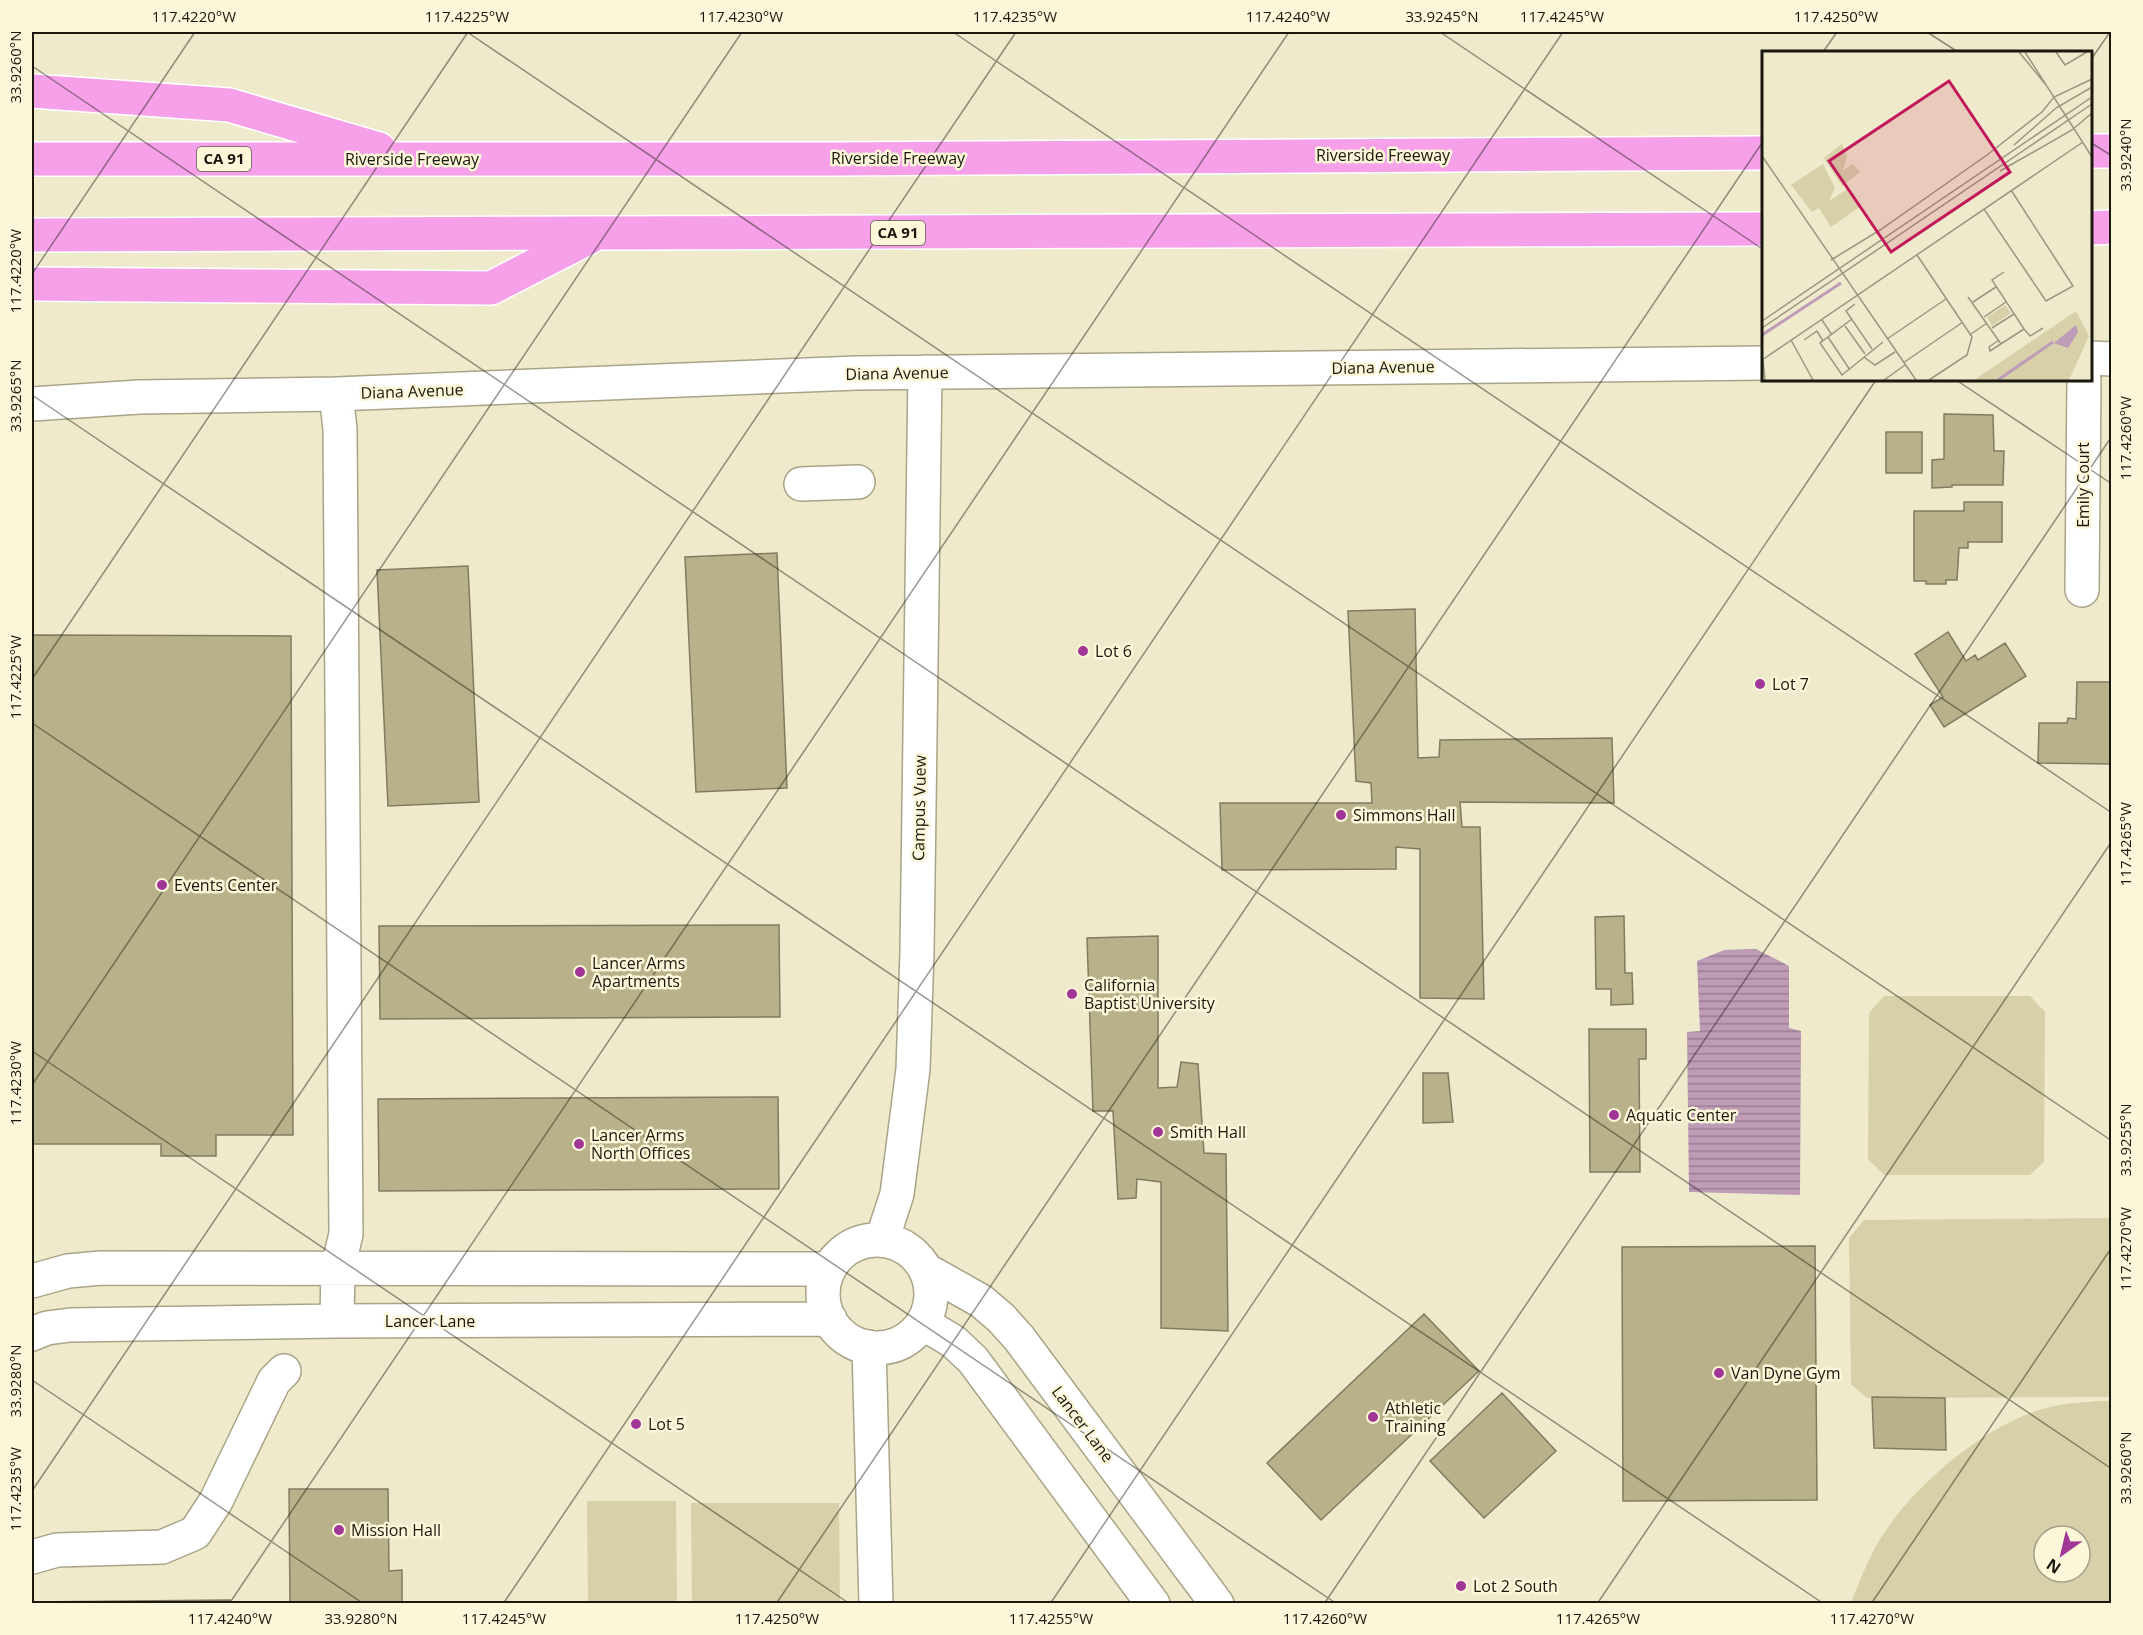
<svg xmlns="http://www.w3.org/2000/svg" width="2143" height="1635" viewBox="0 0 2143 1635" font-family="'Open Sans',sans-serif">
<defs>
<pattern id="water-rules" width="6" height="5" patternUnits="userSpaceOnUse" patternTransform="scale(1.5)"><rect width="6" height="5" fill="#be9cb7"/><path d="M0 2.5h6" fill="none" stroke="#9a7e93"/></pattern>
</defs>
<rect width="100%" height="100%" fill="#efeacc"/>
<path fill="#d7d0a8" fill-rule="evenodd" d="M 1884,996 L 2030,996 L 2045,1012 L 2044,1162 L 2030,1175 L 1884,1175 L 1868,1159 L 1869,1013 Z
M 2111,1218 L 2111,1397 L 1867,1398 L 1851,1384 L 1849,1238 L 1864,1220 Z
M 2096,1401 L 2111,1401 L 2111,1603 L 1851,1603 C 1859,1582 1868,1560 1879,1541 C 1912,1486 1987,1422 2050,1407 C 2064,1403 2081,1403 2096,1401 ZM 2044,1536 L 2080,1536 L 2080,1572 L 2044,1572 Z
M 587,1501 L 676,1501 L 677,1603 L 588,1603 Z
M 691,1503 L 839,1503 L 840,1603 L 692,1603 Z"/>
<path fill="url(#water-rules)" d="M 1756,949 L 1789,966 L 1789,1028 L 1801,1031 L 1800,1195 L 1689,1192 L 1687,1032 L 1700,1031 L 1697,961 L 1724,950 Z"/>
<path fill="#b9b18a" stroke="#817c61" stroke-width="1.5" d="M 1944,414 L 1993,415 L 1994,451 L 2004,451 L 2003,485 L 1952,485 L 1952,487 L 1932,488 L 1932,460 L 1944,459 Z
M 1886,432 L 1922,432 L 1922,473 L 1886,473 Z
M 1964,502 L 2002,502 L 2002,542 L 1968,542 L 1968,548 L 1959,548 L 1957,580 L 1946,580 L 1946,584 L 1926,584 L 1926,581 L 1914,581 L 1914,511 L 1964,511 Z
M 777,553 L 787,788 L 696,792 L 685,557 Z
M 468,566 L 479,802 L 388,806 L 377,570 Z
M 1415,609 L 1418,758 L 1439,757 L 1440,740 L 1612,738 L 1614,803 L 1460,802 L 1462,827 L 1480,827 L 1484,999 L 1420,998 L 1420,849 L 1396,847 L 1396,869 L 1222,870 L 1220,803 L 1372,803 L 1371,783 L 1356,781 L 1348,611 Z
M 1948,632 L 1966,661 L 1975,655 L 1978,660 L 2005,643 L 2026,676 L 1944,727 L 1930,705 L 1943,697 L 1915,654 Z
M 32,635 L 291,636 L 293,1135 L 216,1135 L 216,1156 L 161,1156 L 161,1144 L 32,1144 Z
M 2077,682 L 2112,682 L 2112,764 L 2038,763 L 2039,723 L 2067,723 L 2068,718 L 2076,719 Z
M 1624,916 L 1625,973 L 1632,973 L 1633,1004 L 1611,1005 L 1611,989 L 1596,989 L 1595,917 Z
M 779,925 L 780,1017 L 380,1019 L 379,926 Z
M 1158,936 L 1158,1088 L 1177,1087 L 1181,1062 L 1198,1064 L 1204,1153 L 1226,1154 L 1228,1331 L 1161,1328 L 1161,1182 L 1137,1179 L 1136,1198 L 1118,1199 L 1113,1111 L 1093,1111 L 1087,938 Z
M 1589,1029 L 1646,1029 L 1646,1059 L 1639,1059 L 1640,1172 L 1590,1172 Z
M 1423,1073 L 1448,1073 L 1453,1122 L 1423,1123 Z
M 778,1097 L 779,1189 L 379,1191 L 378,1099 Z
M 1815,1246 L 1817,1500 L 1623,1501 L 1622,1247 Z
M 1424,1314 L 1479,1371 L 1321,1520 L 1267,1463 Z
M 1502,1393 L 1556,1451 L 1484,1518 L 1430,1461 Z
M 1872,1397 L 1945,1398 L 1946,1450 L 1874,1448 Z
M 289,1489 L 388,1489 L 389,1571 L 402,1570 L 402,1604 L 290,1604 Z
M 230,1600 L 230,1604 L 32,1604 L 32,1602 Z"/>
<g fill="none" stroke-linecap="round" stroke-linejoin="round">
<defs>
<path id="minor" d="M 2090,358 L 2112,359
M 336,394 L 340,429 L 346,1234 L 338,1267 L 337,1321
M 32,404 L 139,397 L 336,394 L 857,373 L 1764,363
M 801,484 L 858,482
M 2082,590 L 2084,380
M 882,1240 L 897,1194 L 913,1069 L 917,952 L 925,372
M823 1294a54 54 0 1 1 108 0a54 54 0 1 1-108 0Z
M 926,1270 L 981,1301 L 1001,1318 L 1019,1338 L 1217,1604
M 32,1281 L 68,1271 L 101,1268 L 829,1269
M 923,1323 L 954,1342 L 973,1360 L 1153,1604
M 32,1334 L 47,1328 L 70,1325 L 337,1321 L 830,1319
M 869,1347 L 876,1604
M 32,1557 L 57,1550 L 162,1547 L 195,1533 L 216,1501 L 274,1381 L 284,1371"/>
<path id="highway" d="M 32,91 L 229,105 L 379,149
M 2090,151 L 2112,151
M 32,159 L 834,159 L 1764,153
M 2090,228 L 2112,227
M 32,235 L 1764,229
M 32,284 L 491,288 L 590,237"/>
</defs>
<use href="#minor" stroke="#a9a487" stroke-width="36"/>
<use href="#highway" stroke="#fff" stroke-width="36"/>
<use href="#minor" stroke="#fff" stroke-width="33"/>
<use href="#highway" stroke="#f6a0e9" stroke-width="33"/>
</g>
<path fill="none" stroke="#1a180e" stroke-width="1.5" stroke-opacity="0.45" d="M 467,32 L 2112,1141M 953,32 L 2112,813M 1440,32 L 1764,250M 1927,32 L 1958,52M 1823,52 L 1837,32M 2090,61 L 2110,32M 32,66 L 2112,1469M 2090,142 L 2112,156M 32,274 L 195,32M 1956,380 L 2112,484M 32,395 L 1824,1604M 32,679 L 468,32M 32,723 L 1337,1604M 32,1051 L 850,1604M 32,1085 L 742,32M 32,1380 L 364,1604M 32,1491 L 1016,32M 229,1604 L 1289,32M 503,1604 L 1563,32M 776,1604 L 1764,140M 1050,1604 L 1876,380M 1324,1604 L 2112,436M 1597,1604 L 2112,841M 1871,1604 L 2112,1247"/>
<g fill="#a23696" stroke="#fcf7d9" stroke-width="2">
<circle cx="1083" cy="651" r="6"/>
<circle cx="1760" cy="684" r="6"/>
<circle cx="1341" cy="815" r="6"/>
<circle cx="162" cy="885" r="6"/>
<circle cx="580" cy="972" r="6"/>
<circle cx="1072" cy="994" r="6"/>
<circle cx="1614" cy="1115" r="6"/>
<circle cx="1158" cy="1132" r="6"/>
<circle cx="579" cy="1144" r="6"/>
<circle cx="1719" cy="1373" r="6"/>
<circle cx="1373" cy="1417" r="6"/>
<circle cx="636" cy="1424" r="6"/>
<circle cx="339" cy="1530" r="6"/>
<circle cx="1461" cy="1586" r="6"/>
</g>
<g text-anchor="middle" stroke-width="5" stroke-linejoin="round" paint-order="stroke">
<g fill="#fcf7d9" stroke="#5e5b4b" stroke-width="1.5">
<rect x="197" y="147" width="54" height="24" rx="4.5"/>
<rect x="871" y="221" width="54" height="24" rx="4.5"/>
</g>
<g font-size="15" font-weight="bold" fill="#1a180e">
<text x="224" y="164">CA 91</text>
<text x="898" y="238">CA 91</text>
</g>
<g font-size="16" fill="#1a180e" stroke="#fcf7d9">
<text x="1383" y="161">Riverside Freeway</text>
<text x="898" y="164">Riverside Freeway</text>
<text x="412" y="165">Riverside Freeway</text>
<text transform="translate(1383 367) rotate(-1)" y="6">Diana Avenue</text>
<text transform="translate(897 373) rotate(-1)" y="6">Diana Avenue</text>
<text transform="translate(412 391) rotate(-2)" y="6">Diana Avenue</text>
<text transform="translate(2083 485) rotate(-90)" y="6">Emily Court</text>
<text transform="translate(919 808) rotate(-89)" y="6">Campus Vuew</text>
<text x="430" y="1327">Lancer Lane</text>
<text transform="translate(1083 1424) rotate(53)" y="6">Lancer Lane</text>
</g>
<g font-size="16" fill="#1a180e" stroke="#fcf7d9" text-anchor="start">
<text x="1095" y="657">Lot 6</text>
<text x="1772" y="690">Lot 7</text>
<text x="1353" y="821">Simmons Hall</text>
<text x="174" y="891">Events Center</text>
<text x="592" y="969">Lancer Arms<tspan x="592" dy="18">Apartments</tspan></text>
<text x="1084" y="991">California<tspan x="1084" dy="18">Baptist University</tspan></text>
<text x="1626" y="1121">Aquatic Center</text>
<text x="1170" y="1138">Smith Hall</text>
<text x="591" y="1141">Lancer Arms<tspan x="591" dy="18">North Offices</tspan></text>
<text x="1731" y="1379">Van Dyne Gym</text>
<text x="1385" y="1414">Athletic<tspan x="1385" dy="18">Training</tspan></text>
<text x="648" y="1430">Lot 5</text>
<text x="351" y="1536">Mission Hall</text>
<text x="1473" y="1592">Lot 2 South</text>
</g>
</g>
<g transform="translate(1762 51)">
<rect width="330" height="330" fill="#efeacc"/>
<path d="M 80,93 L 85,106 L 81,119 L 91,113 L 98,121 L 80,135 L 62,107 ZM 61,113 L 73,137 L 67,150 L 87,137 L 99,155 L 69,176 L 57,157 L 50,161 L 29,134 Z" fill="#d7d0a8"/>
<path d="M 243,254 L 249,262 L 230,275 L 225,266 ZM 314,260 L 327,285 L 307,329 L 212,329 Z" fill="#d7d0a8"/>
<path d="M 314,274 L 316,281 L 306,297 L 292,292 Z" fill="#be9cb7"/>
<path fill="none" stroke="#be9cb7" stroke-width="3" d="M 0,284 L 79,232M 236,329 L 291,291"/>
<path fill="none" stroke="#9a9680" stroke-width="1.5" d="M 257,1 L 284,34M 263,1 L 330,106M 294,1 L 303,14 L 325,1M 252,94 L 294,57 L 330,36M 0,105 L 154,329M 238,120 L 310,79 L 330,62M 222,158 L 284,250 L 311,235 L 249,139M 155,204 L 210,286 L 205,304 L 167,329M 69,209 L 118,179 L 225,104 L 280,61 L 292,46 L 330,28M 242,221 L 230,229 L 262,278 L 268,285 L 281,277M 206,246 L 239,293M 211,251 L 234,236M 93,253 L 84,260 L 110,298M 222,266 L 244,251M 90,268 L 58,292 L 80,324 L 121,291M 60,269 L 70,284M 0,270 L 330,46M 83,275 L 103,303M 0,277 L 330,53M 230,277 L 252,263M 209,283 L 225,272M 66,286 L 88,319M 125,288 L 184,248M 29,289 L 51,329M 42,289 L 55,280 L 61,290M 237,289 L 227,296 L 228,300 L 262,278M 102,306 L 113,314 L 133,301M 0,309 L 321,91M 1,309 L 3,329M 141,312 L 201,271M 122,329 L 143,314"/>
<path fill="#c2185b" fill-opacity="0.15" stroke="#c2185b" stroke-width="3" d="M 187,30 L 248,121 L 129,201 L 67,110 Z"/>
<rect width="330" height="330" fill="none" stroke="#1a180e" stroke-width="3"/>
</g>
<rect width="2143" height="1635" fill="none" stroke="#fcf7d9" stroke-width="66"/>
<g transform="translate(2062 1554) rotate(214)"><circle r="28" fill="#fcf7d9" stroke="#a29e88" stroke-width="1.5"/>
<path d="M0-4.5L10 22L0 15L-10 22Z" fill="#a23696"/>
<text y="-9" font-size="16" font-weight="bold" text-anchor="middle" fill="#1a180e">N</text>
</g>
<rect x="33" y="33" width="2077" height="1569" fill="none" stroke="#1a180e" stroke-width="2"/>
<g font-size="15" text-anchor="middle" fill="#1a180e">
<text x="194" y="22">117.4220°W</text>
<text x="467" y="22">117.4225°W</text>
<text x="741" y="22">117.4230°W</text>
<text x="1015" y="22">117.4235°W</text>
<text x="1288" y="22">117.4240°W</text>
<text x="1442" y="22">33.9245°N</text>
<text x="1562" y="22">117.4245°W</text>
<text x="1836" y="22">117.4250°W</text>
<text transform="translate(16 67) rotate(-90)" y="5">33.9260°N</text>
<text transform="translate(2126 155) rotate(-90)" y="5">33.9240°N</text>
<text transform="translate(16 271) rotate(-90)" y="5">117.4220°W</text>
<text transform="translate(16 396) rotate(-90)" y="5">33.9265°N</text>
<text transform="translate(2126 438) rotate(-90)" y="5">117.4260°W</text>
<text transform="translate(16 677) rotate(-90)" y="5">117.4225°W</text>
<text transform="translate(2126 844) rotate(-90)" y="5">117.4265°W</text>
<text transform="translate(16 1083) rotate(-90)" y="5">117.4230°W</text>
<text transform="translate(2126 1140) rotate(-90)" y="5">33.9255°N</text>
<text transform="translate(2126 1249) rotate(-90)" y="5">117.4270°W</text>
<text transform="translate(16 1381) rotate(-90)" y="5">33.9280°N</text>
<text transform="translate(2126 1468) rotate(-90)" y="5">33.9260°N</text>
<text transform="translate(16 1489) rotate(-90)" y="5">117.4235°W</text>
<text x="230" y="1624">117.4240°W</text>
<text x="361" y="1624">33.9280°N</text>
<text x="504" y="1624">117.4245°W</text>
<text x="777" y="1624">117.4250°W</text>
<text x="1051" y="1624">117.4255°W</text>
<text x="1325" y="1624">117.4260°W</text>
<text x="1598" y="1624">117.4265°W</text>
<text x="1872" y="1624">117.4270°W</text>
</g>
</svg>
